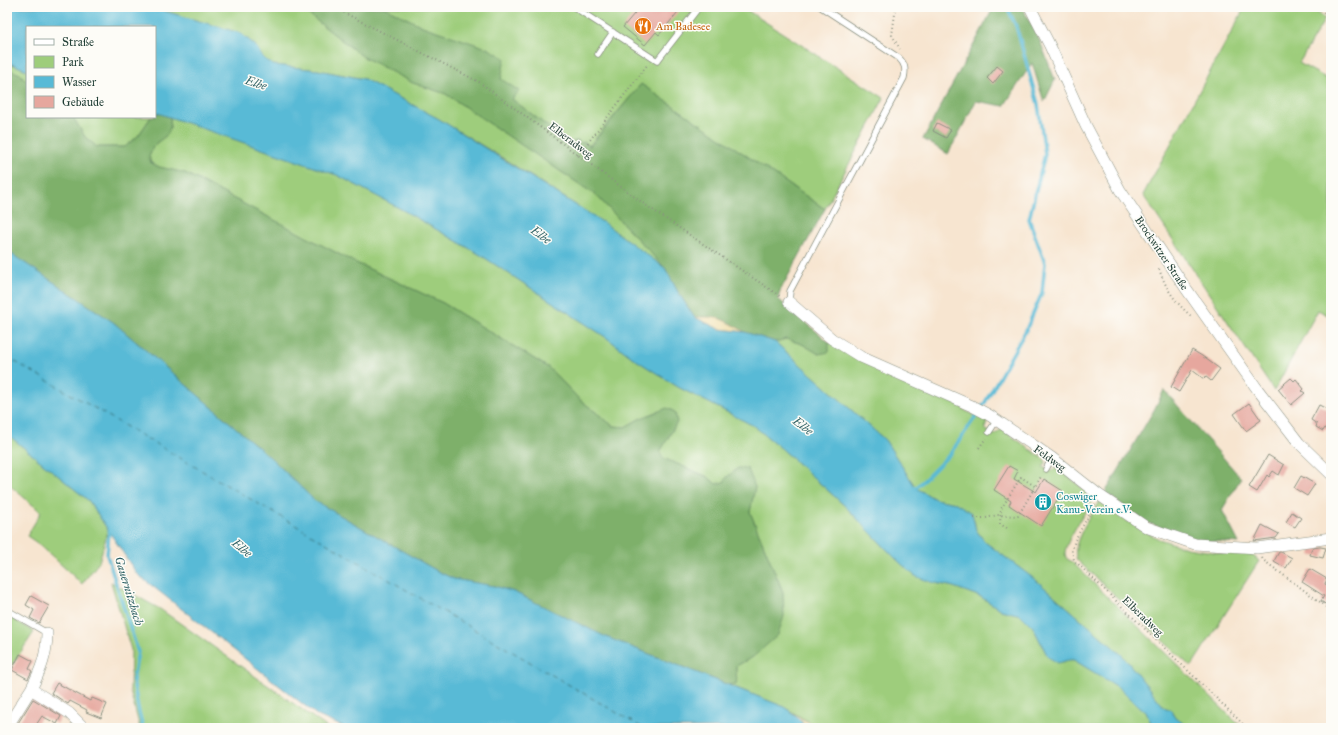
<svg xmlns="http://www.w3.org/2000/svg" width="1338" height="735" viewBox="0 0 1338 735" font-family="'IM FELL Great Primer',serif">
<rect width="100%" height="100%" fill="#fdfcf7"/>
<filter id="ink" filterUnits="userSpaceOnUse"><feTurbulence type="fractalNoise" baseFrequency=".025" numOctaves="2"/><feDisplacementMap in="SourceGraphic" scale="8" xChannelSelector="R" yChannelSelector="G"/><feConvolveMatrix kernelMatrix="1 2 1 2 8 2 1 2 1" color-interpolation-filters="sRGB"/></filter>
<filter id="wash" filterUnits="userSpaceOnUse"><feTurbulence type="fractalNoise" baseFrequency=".012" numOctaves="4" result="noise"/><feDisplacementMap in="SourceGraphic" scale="16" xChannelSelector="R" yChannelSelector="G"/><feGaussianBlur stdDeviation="0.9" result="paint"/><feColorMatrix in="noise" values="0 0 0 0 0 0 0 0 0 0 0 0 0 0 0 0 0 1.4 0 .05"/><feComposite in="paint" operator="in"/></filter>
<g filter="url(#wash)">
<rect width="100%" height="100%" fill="#f7e5d0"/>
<path fill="#9ecd7b" stroke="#5e8558" d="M 151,7 L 293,7 L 303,10 L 362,56 L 413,83 L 446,94 L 597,196 L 665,268 L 604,223 L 501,157 L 439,119 L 364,79 L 318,70 L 273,65 L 263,58 L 255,45 L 240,33 Z
M 384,7 L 742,7 L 884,98 L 825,209 L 641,84 L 589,146 L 584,142 L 581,143 L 579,141 L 568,142 L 483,77 L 492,51 L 422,26 Z
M 1245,7 L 1311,7 L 1325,19 L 1299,63 L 1331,81 L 1331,317 L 1318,310 L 1274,391 L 1143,195 Z
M 7,62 L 27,70 L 27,82 L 20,74 L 7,69 Z
M 73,117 L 151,117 L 138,136 L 125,147 L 97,147 L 85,137 Z
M 170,117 L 337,175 L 401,209 L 479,254 L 607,338 L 633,358 L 678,387 L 754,426 L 781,448 L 845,506 L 898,561 L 931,582 L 954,587 L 981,597 L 1001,610 L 1021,615 L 1033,627 L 1048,657 L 1064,662 L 1067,659 L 1074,660 L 1118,687 L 1147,713 L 1153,728 L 819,728 L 782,706 L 729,685 L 736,683 L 736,666 L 753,657 L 783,592 L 750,512 L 755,487 L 727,477 L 724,482 L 716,484 L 708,477 L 663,458 L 660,452 L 677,422 L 641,418 L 625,427 L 613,426 L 578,398 L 549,368 L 443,303 L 352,261 L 185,173 L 159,167 L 151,163 L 149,156 C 150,153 152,150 153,147 C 163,134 172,139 170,117 Z
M 786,339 L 802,344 L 819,354 L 829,342 L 956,403 L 966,411 L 987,421 L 985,429 L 994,435 L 1002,429 L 1045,460 L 1046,463 L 1043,467 L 1050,471 C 1052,470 1053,469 1055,469 C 1063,469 1087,493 1094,499 C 1087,509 1065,542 1065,553 C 1065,554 1066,558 1067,559 L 1071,561 L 1235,721 L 1244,728 L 1189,728 L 1175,717 L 1171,710 L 1164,707 L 1122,655 L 1037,581 L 985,542 L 976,530 L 974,519 L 956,503 L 935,499 L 916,488 L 885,440 L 775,342 Z
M 7,434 L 89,501 L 108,530 L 99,562 L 82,584 L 40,545 L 27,536 L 41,512 L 7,483 Z
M 1099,501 L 1127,521 L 1159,539 L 1187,548 L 1220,553 L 1251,554 L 1259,561 L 1191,667 L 1077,560 C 1070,544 1091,516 1099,501 Z
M 111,582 L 160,609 L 328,728 L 140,728 L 130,691 L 131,650 Z
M 7,615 L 34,632 L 12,665 L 7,662 Z"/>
<path fill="#7eb06b" stroke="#4e7650" d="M 293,7 L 384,7 L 422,26 L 487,48 L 505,58 L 501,79 L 519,91 L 512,99 L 568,142 L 579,141 L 581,143 L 584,142 L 590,146 L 641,84 L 825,209 L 780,291 L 778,299 L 829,342 L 829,352 L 819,354 L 802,344 L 786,339 L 775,342 L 745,332 L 732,324 L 716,317 L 694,317 L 678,292 L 665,268 L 597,196 L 446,94 L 413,83 L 362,56 L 303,10 Z
M 994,7 L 1022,7 L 1040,41 L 1055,80 L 1044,102 L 1032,63 L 1004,106 L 976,101 L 948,154 L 923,139 Z
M 7,69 L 20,74 L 27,82 L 27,117 L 73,117 L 85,137 L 97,147 L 125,147 L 138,136 L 151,117 L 155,117 L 155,114 L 158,113 L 170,117 C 172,139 164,134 153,147 C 152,149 150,153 149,156 L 151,163 L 159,167 L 185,173 L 352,261 L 443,303 L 549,368 L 578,398 L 613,426 L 625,427 L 641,418 L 667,408 L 675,412 L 677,422 L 660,452 L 663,458 L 708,477 L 716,484 L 724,482 L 727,477 L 738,468 L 748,469 L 755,487 L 750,512 L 783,592 L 784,616 L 778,635 L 753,657 L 736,666 C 735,673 738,677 736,684 L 729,685 L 606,637 L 514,592 L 494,586 L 454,579 L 439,572 L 315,501 L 272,459 L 113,322 L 7,251 Z
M 1164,390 L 1241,478 L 1222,510 L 1239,543 L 1197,540 L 1148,523 L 1105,493 L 1154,410 Z"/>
<path fill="#eeda9e" stroke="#868c69" d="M 694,317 L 716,317 L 732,324 L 745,332 L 719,329 Z
M 794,714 L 819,728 L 805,728 L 802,722 Z"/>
<path fill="#58bad6" stroke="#3c7c85" d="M 7,7 L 151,7 L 240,33 L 255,45 L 263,58 L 273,65 L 318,70 L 364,79 L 439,119 L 604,223 L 665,268 L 678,292 L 694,317 L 719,329 L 745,332 L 775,342 L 885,440 L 916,488 L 935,499 L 956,503 L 972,513 L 976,530 L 985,542 L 1037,581 L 1122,655 L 1164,707 L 1171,710 L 1175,717 L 1189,728 L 1175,728 L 1170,726 L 1170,728 L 1153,728 L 1147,713 L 1118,687 L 1074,660 C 1068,659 1064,662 1058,663 L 1048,657 L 1033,627 L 1021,615 L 1001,610 L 981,597 L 954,587 L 931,582 L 915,576 L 898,561 L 845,506 L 781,448 L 754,426 L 678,387 L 633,358 L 607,338 L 479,254 L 401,209 L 337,175 L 155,112 L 155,27 L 27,27 L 27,70 L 7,62 Z
M 7,251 L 113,322 L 272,459 L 315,501 L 439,572 L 454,579 L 494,586 L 514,592 L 606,637 L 782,706 C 792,712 800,718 805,728 L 346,728 L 318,716 L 137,574 L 89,501 L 7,434 Z"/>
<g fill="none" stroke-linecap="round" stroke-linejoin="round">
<path stroke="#58bad6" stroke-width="3.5" d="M 911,488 L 916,488 L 950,454 L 983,406 L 1026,330 L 1042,293 L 1045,263 L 1029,219 L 1045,154 L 1038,104 L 1016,26 L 1007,7
M 112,528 L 109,532 L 107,555 L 138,652 L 133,680 L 138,708 L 143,728"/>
<path stroke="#306265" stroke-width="1" stroke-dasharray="5 4" stroke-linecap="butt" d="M 7,357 L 643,728"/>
</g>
<g id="blocks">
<path fill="#e6a79e" d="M 640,7 L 682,7 L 659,35 L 656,32 L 645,45 L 623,27 Z
M 997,66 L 1003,71 L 993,84 L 987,78 Z
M 937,123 L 951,130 L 946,138 L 933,131 Z
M 1192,350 L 1202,356 L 1220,369 L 1211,381 L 1205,376 L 1204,379 L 1192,370 L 1179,392 L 1171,387 Z
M 1291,378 L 1294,381 L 1296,379 L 1304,389 L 1302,391 L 1305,393 L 1291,405 L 1278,389 Z
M 1249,403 L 1261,420 L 1246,431 L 1234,414 Z
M 1319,405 L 1331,411 L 1331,431 L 1325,428 L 1323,431 L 1316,427 L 1317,424 L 1311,420 Z
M 1268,455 L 1284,465 L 1279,475 L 1273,471 L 1269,477 L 1267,475 L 1257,492 L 1249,487 Z
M 1009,466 L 1018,471 L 1014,479 L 1036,492 L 1044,479 L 1063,491 L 1041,526 L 1009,505 L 1011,501 L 994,490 Z
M 1301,476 L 1315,484 L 1307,496 L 1294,488 Z
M 1292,512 L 1301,518 L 1295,527 L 1286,522 Z
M 1262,525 L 1279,534 L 1276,538 L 1254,541 Z
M 1320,547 L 1326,548 L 1323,558 L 1310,555 L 1312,548 Z
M 1279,552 L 1281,552 L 1292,558 L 1286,568 L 1274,561 Z
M 1310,569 L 1327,579 L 1325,584 L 1330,587 L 1331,586 L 1331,608 L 1321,601 L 1324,596 L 1302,582 Z
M 31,596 L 49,606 L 39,623 L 30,618 L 34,610 L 26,605 Z
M 20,654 L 33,661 L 29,669 L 32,671 L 28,679 L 12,670 Z
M 57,683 L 90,701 L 92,698 L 107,704 L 101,718 L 86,712 L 87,710 L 70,701 L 68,704 L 51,693 Z
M 33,699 L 61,716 L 57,724 L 42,716 L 34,728 L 15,728 Z"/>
</g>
</g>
<g filter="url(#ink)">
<use href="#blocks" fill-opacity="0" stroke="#8b9182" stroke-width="1"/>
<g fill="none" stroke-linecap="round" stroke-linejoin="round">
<defs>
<path id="lane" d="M 574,7 L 657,61 L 699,7
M 598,54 L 613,32
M 789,302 L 790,291 L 904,78 C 906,69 905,64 899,58 L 821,7
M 989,432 L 997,420
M 1046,469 L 1052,458
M 7,610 L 47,633"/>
<path id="street" d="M 1030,7 L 1050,46 L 1086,126 L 1120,190 L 1185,287 L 1258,390 L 1299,443 L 1331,474
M 789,302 L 832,339 L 861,357 L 972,406 L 989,415 L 1052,458 L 1099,495 L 1146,527 L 1195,544 L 1257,548 L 1331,538
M 47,633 C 47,654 41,670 31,689 L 69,713 L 84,728
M 7,727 L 31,689"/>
</defs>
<use href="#lane" stroke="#8b9182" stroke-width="7"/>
<use href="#street" stroke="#8b9182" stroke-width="12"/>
<path stroke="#8b9182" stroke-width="2" stroke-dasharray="1 3" stroke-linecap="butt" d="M 333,7 L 479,82 L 647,206 L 781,297
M 896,7 L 892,35 L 900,49
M 1317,7 L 1331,19
M 577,155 L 587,144 L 648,64
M 1159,269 C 1166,289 1175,302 1191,316
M 979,448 L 986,438
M 1095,504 L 1075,540 L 1072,551 L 1074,560 L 1247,728
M 974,518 L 986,518 L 997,515 L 1018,516 L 1042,475
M 1007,528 L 1000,524 L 1001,509 L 1021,477 L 1036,487
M 1262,558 L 1263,560 L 1331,610"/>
<use href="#lane" stroke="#fff" stroke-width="5.5"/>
<use href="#street" stroke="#fff" stroke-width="11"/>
</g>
</g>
<defs>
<symbol id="restaurant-disc" viewBox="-11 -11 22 22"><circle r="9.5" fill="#e8710a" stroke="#fdfcf7"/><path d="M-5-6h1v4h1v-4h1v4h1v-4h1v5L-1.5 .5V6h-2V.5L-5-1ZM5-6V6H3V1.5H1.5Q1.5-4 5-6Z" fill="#fff"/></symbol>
<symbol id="building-disc" viewBox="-11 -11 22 22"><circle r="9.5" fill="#0f9aa8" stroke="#fdfcf7"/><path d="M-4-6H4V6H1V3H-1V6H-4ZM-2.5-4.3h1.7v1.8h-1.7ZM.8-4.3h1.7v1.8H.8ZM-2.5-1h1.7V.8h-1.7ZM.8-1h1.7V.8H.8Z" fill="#fff"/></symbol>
</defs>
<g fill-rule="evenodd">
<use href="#restaurant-disc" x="633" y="16" width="20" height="20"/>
<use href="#building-disc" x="1033" y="492" width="20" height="20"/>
</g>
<g text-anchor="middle" stroke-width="3" stroke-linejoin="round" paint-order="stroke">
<g font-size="11" fill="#c56008" stroke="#fdfcf7" text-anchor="start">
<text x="656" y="30">Am Badesee</text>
</g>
<g font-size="11" fill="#1f3d34" stroke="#fdfcf7">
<text transform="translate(571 140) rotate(37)" y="4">Elberadweg</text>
<text transform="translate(1162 253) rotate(56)" y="4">Brockwitzer Straße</text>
<text transform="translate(1050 458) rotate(36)" y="4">Feldweg</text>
<text transform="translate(1143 616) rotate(44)" y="4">Elberadweg</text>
</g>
<g font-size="11" fill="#0d838f" stroke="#fdfcf7" text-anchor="start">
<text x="1056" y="500">Coswiger<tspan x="1056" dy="13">Kanu-Verein e.V.</tspan></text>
</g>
<g font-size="12" font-style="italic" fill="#306265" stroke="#fdfcf7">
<text transform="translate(256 83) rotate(18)" y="4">Elbe</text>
<text transform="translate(541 235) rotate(35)" y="4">Elbe</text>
<text transform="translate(803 426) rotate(38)" y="4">Elbe</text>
<text transform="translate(242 548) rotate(40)" y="4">Elbe</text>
<text transform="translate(129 591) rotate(73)" y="4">Gauernitzbach</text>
</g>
</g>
<rect width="1338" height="735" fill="none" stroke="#fdfcf7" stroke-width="24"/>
<rect x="26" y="26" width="130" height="92" fill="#fdfcf7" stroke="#a4b0a9"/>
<rect x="34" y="39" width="20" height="6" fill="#ffffff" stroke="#a4b0a9"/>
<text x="62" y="46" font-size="12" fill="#1f3d34">Straße</text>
<rect x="34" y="56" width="20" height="12" fill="#9ecd7b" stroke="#a4b0a9"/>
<text x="62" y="66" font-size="12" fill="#1f3d34">Park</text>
<rect x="34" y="76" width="20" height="12" fill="#58bad6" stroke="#a4b0a9"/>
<text x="62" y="86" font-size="12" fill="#1f3d34">Wasser</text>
<rect x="34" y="96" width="20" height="12" fill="#e6a79e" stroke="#a4b0a9"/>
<text x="62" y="106" font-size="12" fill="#1f3d34">Gebäude</text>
</svg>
